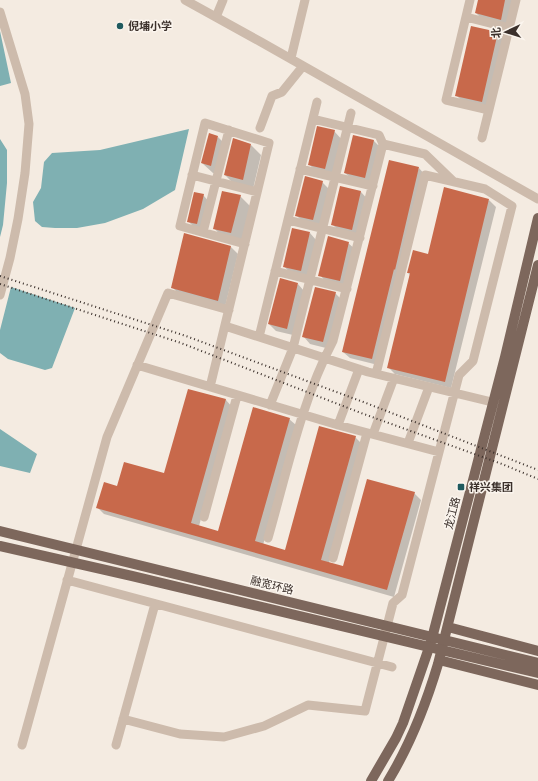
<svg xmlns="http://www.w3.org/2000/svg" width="538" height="781" viewBox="0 0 538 781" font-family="'Fira Sans','Noto Sans SC',sans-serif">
<rect width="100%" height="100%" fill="#f4ebe1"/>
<path fill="#7fb0b2" d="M 0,31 L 11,83 L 0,86 Z
M 189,129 L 175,190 L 143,209 L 105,223 L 77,228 L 55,228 L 42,227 L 35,221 L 33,202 L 41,188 L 44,162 L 52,153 L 100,150 Z
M 0,139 L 7,150 L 7,183 L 3,225 L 0,237 Z
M 11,287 L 75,308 L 52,368 L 45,370 L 8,359 L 0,353 L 0,330 Z
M 0,429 L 37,454 L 30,473 L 0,466 Z"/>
<path fill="#0003" d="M 479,0 L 514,0 L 507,26 L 483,20 L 476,13 Z
M 497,33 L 504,40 L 488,108 L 463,102 L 456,95 Z
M 334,131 L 344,142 L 336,178 L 319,175 L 309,164 Z
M 354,136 L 374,141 L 384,151 L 376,188 L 356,183 L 345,173 Z
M 218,137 L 228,147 L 221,175 L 213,173 L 202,163 Z
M 251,145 L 261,155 L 253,189 L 235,185 L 225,175 Z
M 419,168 L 425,175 L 378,365 L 350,358 L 343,352 Z
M 322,182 L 332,192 L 323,230 L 307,226 L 296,215 Z
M 341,188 L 361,192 L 371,203 L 363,240 L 343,235 L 332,224 Z
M 203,195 L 213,206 L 199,232 L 188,221 Z
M 240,196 L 250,206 L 242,243 L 224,239 L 214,228 Z
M 489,200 L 496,207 L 451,388 L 395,374 L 388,367 L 410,275 L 408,273 Z
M 310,233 L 316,240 L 307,277 L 290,273 L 284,266 Z
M 185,235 L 231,247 L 238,254 L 225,307 L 179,294 L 172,287 Z
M 348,243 L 355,249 L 346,287 L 326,282 L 320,275 Z
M 298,284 L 304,291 L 293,335 L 276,331 L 269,324 Z
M 335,293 L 342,300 L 330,349 L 310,344 L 304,337 Z
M 189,390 L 226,400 L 232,407 L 199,526 L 219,532 L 289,419 L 296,425 L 263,545 L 285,551 L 355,437 L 362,444 L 329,563 L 343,568 L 414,493 L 421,500 L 394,597 L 104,514 L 98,508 L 118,487 L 165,474 Z"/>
<path fill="#c8694b" d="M 478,0 L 505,0 L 501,20 L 475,13 Z
M 471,26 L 498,32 L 482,102 L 455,96 Z
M 317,126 L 335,130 L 325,169 L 308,165 Z
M 209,133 L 218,136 L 211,166 L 201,163 Z
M 353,135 L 374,140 L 365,178 L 344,173 Z
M 233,138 L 251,144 L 243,180 L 224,175 Z
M 389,160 L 419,167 L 395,270 L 394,269 L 372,359 L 342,352 Z
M 305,176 L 323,181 L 313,220 L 295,216 Z
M 340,186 L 361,191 L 352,230 L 331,225 Z
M 444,187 L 489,199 L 445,382 L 387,368 L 410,273 L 407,273 L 413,250 L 428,254 Z
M 222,191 L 241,195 L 231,233 L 213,229 Z
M 194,192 L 204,194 L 197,224 L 187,222 Z
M 292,228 L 310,232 L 301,271 L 283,267 Z
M 184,233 L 231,246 L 218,301 L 171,288 Z
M 328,236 L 349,242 L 340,281 L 318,276 Z
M 280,278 L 298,283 L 287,329 L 268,324 Z
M 315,287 L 336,292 L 323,342 L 302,337 Z
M 188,389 L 226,399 L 191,523 L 218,531 L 253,407 L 290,418 L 255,541 L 285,550 L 319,426 L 356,436 L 321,560 L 343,566 L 367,479 L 415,492 L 387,590 L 96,508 L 104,482 L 117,486 L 124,462 L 164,473 Z"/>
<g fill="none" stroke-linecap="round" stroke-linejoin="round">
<path stroke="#cdbbac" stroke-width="9" d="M 185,0 L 261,42 L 538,199
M 470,0 L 446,100 L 489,110
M 0,12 L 25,94 L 29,124 L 25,173 L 18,219 L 10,258 L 0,295
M 216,17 L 223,0
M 466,17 L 509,28
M 291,58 L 305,0
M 313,119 L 379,135 L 383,144 L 425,154 L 453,181
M 260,128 L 272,96 L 282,92 L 303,66
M 482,138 L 516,0
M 300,169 L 373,186
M 192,175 L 257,192
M 288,220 L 360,238
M 203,232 L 229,130
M 275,271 L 347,289
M 225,326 L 368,372 L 492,402
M 259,337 L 317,102
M 137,365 L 338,425 L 439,452
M 210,387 L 269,143 L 205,123 L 180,226 L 245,244
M 270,405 L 293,348 L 351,113
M 338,425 L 359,369
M 373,434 L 394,378
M 408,443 L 429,387
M 204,517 L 237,396
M 268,538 C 287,472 301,402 333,341 L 383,144
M 333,558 L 367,433
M 67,580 L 392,667
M 123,719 L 180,734 L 224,737 L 264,726 L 308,705 L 365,711 L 393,603 L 402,595 L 459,375 L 473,361 L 512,206 L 485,189 L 425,175 L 376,374
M 22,745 L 107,437 L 168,293 L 229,310
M 116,745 L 155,604"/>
<path stroke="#7d675c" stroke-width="10" d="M 448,627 L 538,651
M 439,660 L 538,685
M 371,781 L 396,738 L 403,723 L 431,642 L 505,357 L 538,218
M 388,781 C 410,745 426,704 438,664 L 538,265"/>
<path stroke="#3b302b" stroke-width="2" stroke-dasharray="1 3" stroke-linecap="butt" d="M 0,276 L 186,336 L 366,403 L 538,470
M 0,284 L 181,343 L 361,413 L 502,464 L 538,479"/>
<path stroke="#7d675c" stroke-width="10" d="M 0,531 L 538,663
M 0,546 L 132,576 L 538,673"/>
</g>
<g fill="#1f5a5e" stroke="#fbf5ee" stroke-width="1.5">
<circle cx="120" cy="26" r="4"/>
<rect x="457" y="483" width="8" height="8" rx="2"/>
</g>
<g text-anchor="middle" stroke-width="3" stroke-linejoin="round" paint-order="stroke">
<g font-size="11" font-weight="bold" fill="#3b302b" stroke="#fbf5ee" text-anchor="start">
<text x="128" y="30">倪埔小学</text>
<text x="469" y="491">祥兴集团</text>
</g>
<g font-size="11" fill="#3b302b" stroke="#fbf5ee">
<text transform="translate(452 513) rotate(-76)" y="4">龙江路</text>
<text transform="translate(272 585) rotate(14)" y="4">融宽环路</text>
</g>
</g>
<g transform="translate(506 32) rotate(266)" stroke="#fbf5ee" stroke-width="3" paint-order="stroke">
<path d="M0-3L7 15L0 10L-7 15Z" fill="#3b302b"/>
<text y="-6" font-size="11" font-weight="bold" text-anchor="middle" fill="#3b302b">北</text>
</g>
</svg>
